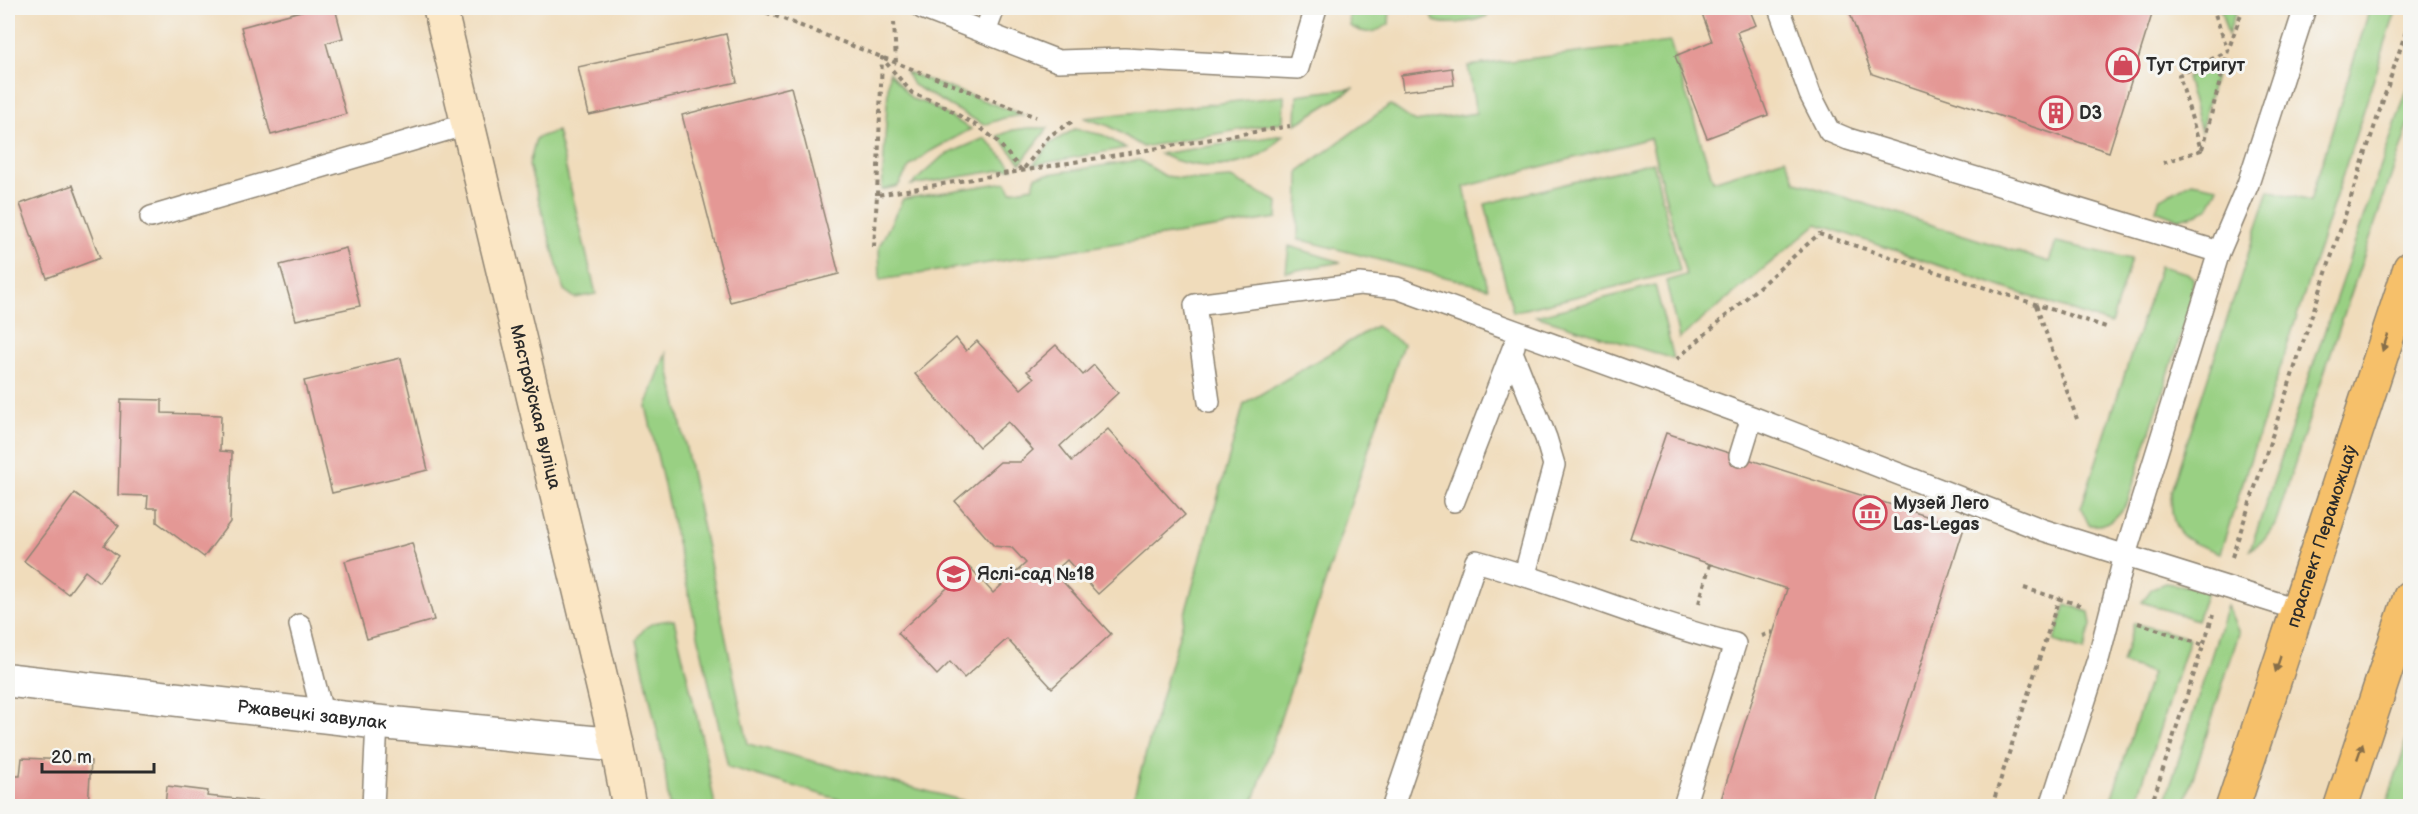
<svg xmlns="http://www.w3.org/2000/svg" width="2418" height="814" viewBox="0 0 2418 814" font-family="'Balsamiq Sans',sans-serif">
<rect width="100%" height="100%" fill="#f6f6f2"/>
<filter id="ink" filterUnits="userSpaceOnUse"><feTurbulence type="fractalNoise" baseFrequency=".0167" numOctaves="2"/><feDisplacementMap in="SourceGraphic" scale="12" xChannelSelector="R" yChannelSelector="G"/><feConvolveMatrix kernelMatrix="1 2 1 2 8 2 1 2 1" color-interpolation-filters="sRGB"/></filter>
<filter id="wash" filterUnits="userSpaceOnUse"><feTurbulence type="fractalNoise" baseFrequency=".008" numOctaves="4" result="noise"/><feDisplacementMap in="SourceGraphic" scale="24" xChannelSelector="R" yChannelSelector="G"/><feGaussianBlur stdDeviation="1.35" result="paint"/><feColorMatrix in="noise" values="0 0 0 0 0 0 0 0 0 0 0 0 0 0 0 0 0 1.4 0 .05"/><feComposite in="paint" operator="in"/></filter>
<g filter="url(#wash)">
<rect width="100%" height="100%" fill="#f0dcbb"/>
<path fill="#99d083" stroke="#627e57" stroke-width="1.5" d="M 1348,8 L 1390,8 L 1389,24 C 1374,34 1366,35 1350,26 Z
M 1430,8 L 1490,8 L 1487,16 C 1473,22 1448,26 1434,21 Z
M 2220,8 L 2237,8 L 2228,35 Z
M 2370,8 L 2397,8 L 2220,553 C 2181,539 2171,536 2171,491 L 2269,190 L 2310,201 Z
M 1670,42 L 1713,181 L 1785,158 L 1796,182 L 2049,262 L 2056,242 L 2131,259 L 2111,324 L 1817,224 L 1679,339 L 1666,281 L 1686,275 L 1650,138 L 1464,187 L 1488,288 L 1298,239 L 1299,171 L 1390,105 L 1415,122 L 1476,113 L 1468,66 Z
M 2218,63 L 2201,131 L 2186,78 Z
M 889,72 L 912,99 L 928,104 L 971,129 L 929,152 L 909,167 L 898,186 L 882,190 Z
M 906,72 L 1023,115 L 1004,118 L 984,125 L 913,85 Z
M 2410,81 L 2410,121 L 2324,373 L 2275,525 L 2264,540 L 2250,550 Z
M 1354,88 L 1296,124 L 1297,95 Z
M 1284,96 L 1283,122 L 1143,147 L 1109,126 L 1084,118 Z
M 1028,128 L 1048,128 L 1021,163 L 998,136 L 1013,130 Z
M 1075,129 L 1103,135 L 1126,148 L 1033,165 L 1051,143 Z
M 557,131 L 596,294 L 575,298 L 564,290 L 529,165 L 536,138 Z
M 1283,135 C 1277,141 1272,148 1266,152 C 1234,171 1192,170 1160,154 Z
M 985,138 L 1013,168 L 911,185 L 943,156 Z
M 1139,160 L 1165,176 L 1198,180 L 1231,178 L 1278,202 L 1277,218 L 880,280 L 879,247 L 903,199 L 1006,182 L 1011,191 L 1033,187 L 1036,176 Z
M 1653,162 L 1680,271 L 1513,312 L 1485,204 Z
M 2192,182 L 2218,187 L 2209,207 L 2198,214 L 2179,219 L 2156,210 L 2160,198 Z
M 1289,246 L 1341,262 L 1286,272 Z
M 2160,266 L 2187,273 L 2193,278 L 2193,297 L 2127,503 C 2117,518 2108,527 2089,525 L 2081,508 Z
M 1655,285 L 1674,359 L 1536,316 Z
M 1376,326 L 1403,344 L 1252,806 L 1131,806 L 1244,404 Z
M 666,353 L 748,744 L 983,806 L 861,806 L 728,767 L 646,406 Z
M 2165,583 L 2208,589 L 2197,620 L 2142,602 L 2152,588 Z
M 2066,604 L 2089,612 L 2091,625 L 2084,651 L 2054,641 Z
M 2227,606 L 2239,633 L 2184,806 L 2164,806 Z
M 674,620 L 704,747 L 715,806 L 669,806 L 664,762 L 637,640 C 645,622 657,621 674,620 Z
M 2134,623 L 2189,638 L 2135,806 L 2109,806 L 2152,673 L 2122,663 Z
M 2410,730 L 2410,806 L 2386,806 Z"/>
<g id="blocks">
<path fill="#e49895" d="M 312,8 L 335,8 L 343,38 L 326,43 L 346,114 L 271,135 L 241,27 Z
M 1700,8 L 1749,8 L 1756,25 L 1737,32 L 1768,115 L 1707,138 L 1675,56 L 1712,41 Z
M 1848,8 L 2154,8 L 2109,152 L 1872,74 Z
M 726,34 L 737,82 L 589,115 L 578,67 Z
M 1452,68 L 1454,85 L 1403,91 L 1401,75 Z
M 791,87 L 839,274 L 730,302 L 682,115 Z
M 73,185 L 100,258 L 47,278 L 20,204 Z
M 346,248 L 360,306 L 296,320 L 280,265 Z
M 956,338 L 966,351 L 977,341 L 1021,389 L 1034,378 L 1027,371 L 1056,345 L 1083,375 L 1094,365 L 1118,393 L 1060,446 L 1072,461 L 1108,429 L 1185,515 L 1098,594 L 1067,560 L 1054,572 L 1111,634 L 1052,688 L 1007,639 L 964,678 L 950,662 L 937,675 L 898,633 L 970,567 L 993,593 L 1026,563 L 1012,548 L 994,546 L 955,501 L 1000,462 L 1020,462 L 1033,450 L 1008,422 L 979,447 L 915,374 Z
M 401,358 L 428,470 L 332,493 L 304,381 Z
M 121,399 L 162,400 L 162,413 L 221,415 L 220,451 L 232,452 L 230,522 L 204,557 L 157,522 L 157,508 L 147,508 L 148,496 L 118,495 Z
M 1666,433 L 1964,528 L 1876,806 L 1719,806 L 1787,589 L 1630,538 Z
M 75,493 L 119,526 L 104,545 L 118,556 L 99,582 L 85,571 L 68,594 L 24,561 Z
M 412,543 L 434,620 L 367,639 L 345,561 Z
M 22,758 L 91,761 L 88,806 L 8,806 L 8,776 L 20,776 Z
M 167,786 L 208,791 L 207,796 L 269,802 L 268,806 L 165,806 Z"/>
</g>
</g>
<g filter="url(#ink)">
<use href="#blocks" fill-opacity="0" stroke="#8e8473" stroke-width="1.5"/>
<g fill="none" stroke-linecap="round" stroke-linejoin="round">
<defs>
<path id="lane" d="M 922,8 L 1058,61 L 1124,59 L 1298,68 L 1316,8
M 1779,8 L 1810,94 L 1829,131 L 1848,139 L 2219,252
M 985,32 L 994,8
M 151,217 L 467,124
M 1512,352 L 1546,438 L 1554,465 L 1525,574
M 1209,402 L 1195,305 L 1360,284 L 1397,288 L 1752,417 L 2043,530 L 2296,609
M 1740,456 L 1752,417
M 1454,501 L 1514,346
M 300,625 L 323,716
M 373,806 L 377,722
M 1393,806 L 1476,561 C 1564,585 1647,622 1735,644 L 1684,806
M 2051,806 L 2099,656 L 2125,555 L 2219,252 L 2248,184 L 2305,8"/>
<g id="street">
<path id="s1" d="M 8,680 L 377,722 L 617,745"/>
</g>
<g id="secondary">
<path id="s2" d="M 440,8 L 617,745 L 629,806"/>
</g>
<g id="primary">
<path id="s3" d="M 2233,806 L 2410,268"/>
<path d="M 2341,806 L 2410,597"/>
</g>
</defs>
<use href="#lane" stroke="#8e8473" stroke-width="24"/>
<use href="#street" stroke="#8e8473" stroke-width="36"/>
<use href="#secondary" stroke="#8e8473" stroke-width="36"/>
<use href="#primary" stroke="#8e8473" stroke-width="36"/>
<path stroke="#8e8473" stroke-width="4" stroke-dasharray="4.5 4.5" stroke-linecap="butt" d="M 759,8 L 760,10 L 1036,117
M 894,22 L 896,63
M 2202,149 L 2228,51 L 2243,8
M 2163,163 L 2201,150 L 2179,75 L 2228,51 L 2213,8
M 877,195 L 882,58 L 912,93 L 940,104 L 982,129 L 997,141 L 1022,171 L 1049,136 L 1073,121
M 874,247 L 877,195 L 1290,126
M 2036,305 L 2077,419
M 1677,359 L 1819,234 L 2109,328
M 2232,557 L 2410,19
M 2024,588 L 2083,606
M 1699,603 L 1710,564
M 2138,623 L 2203,645
M 1762,636 L 1773,632
M 1992,806 L 2059,598
M 2151,806 L 2213,615"/>
<use href="#lane" stroke="#fff" stroke-width="21"/>
<use href="#street" stroke="#fff" stroke-width="33"/>
<use href="#secondary" stroke="#fbe6c4" stroke-width="33"/>
<use href="#primary" stroke="#f6c06b" stroke-width="33"/>
</g>
<defs><path id="oneway-solid" d="M-6-.8H1V-3.2L6.5 0L1 3.2V.8H-6Z" transform="scale(1.5)"/></defs>
<g fill="#866e48">
<use href="#oneway-solid" transform="translate(2385 343) rotate(109)"/>
<use href="#oneway-solid" transform="translate(2278 664) rotate(108)"/>
<use href="#oneway-solid" transform="translate(2360 751) rotate(-71)"/>
</g>
</g>
<defs>
<symbol id="shop-ring" viewBox="-11 -11 22 22"><circle r="9.5" fill="#f6f6f2" stroke="#d1495b" stroke-width="1.5"/><path d="M-5-2.5h2.3a2.7 3.5 0 0 1 5.4 0H5L5.5 6h-11ZM-1.5-2.5h3a1.5 2.3 0 0 0-3 0Z" fill="#d1495b"/></symbol>
<symbol id="building-ring" viewBox="-11 -11 22 22"><circle r="9.5" fill="#f6f6f2" stroke="#d1495b" stroke-width="1.5"/><path d="M-4-6H4V6H1V3H-1V6H-4ZM-2.5-4.3h1.7v1.8h-1.7ZM.8-4.3h1.7v1.8H.8ZM-2.5-1h1.7V.8h-1.7ZM.8-1h1.7V.8H.8Z" fill="#d1495b"/></symbol>
<symbol id="museum-ring" viewBox="-11 -11 22 22"><circle r="9.5" fill="#f6f6f2" stroke="#d1495b" stroke-width="1.5"/><path d="M0-6L6-3V-2H-6V-3ZM-5-1h2V3h-2ZM-1-1h2V3h-2ZM3-1h2V3H3ZM-6 4H6V6H-6Z" fill="#d1495b"/></symbol>
<symbol id="school-ring" viewBox="-11 -11 22 22"><circle r="9.5" fill="#f6f6f2" stroke="#d1495b" stroke-width="1.5"/><path d="M0-5L7-2L0 1L-7-2ZM-4 1L0 2.5L4 1V4Q0 6-4 4Z" fill="#d1495b"/></symbol>
</defs>
<g fill-rule="evenodd">
<use href="#shop-ring" x="2104" y="46" width="38" height="38"/>
<use href="#building-ring" x="2037" y="94" width="38" height="38"/>
<use href="#museum-ring" x="1851" y="494" width="38" height="38"/>
<use href="#school-ring" x="935" y="555" width="38" height="38"/>
</g>
<g text-anchor="middle" stroke-width="6" stroke-linejoin="round" paint-order="stroke">
<g font-size="18" font-weight="bold" fill="#2b2b2b" stroke="#f6f6f2" text-anchor="start">
<text x="2146" y="71">Тут Стригут</text>
<text x="2079" y="119">D3</text>
<text x="1893" y="509">Музей Лего<tspan x="1893" dy="21">Las-Legas</tspan></text>
<text x="977" y="580">Яслі-сад №18</text>
</g>
<g font-size="18" fill="#2b2b2b" stroke="#f6f6f2">
<text dy="6" stroke="none"><textPath href="#s2" startOffset="410">Мястраўская вуліца</textPath></text>
<text dy="6" stroke="none"><textPath href="#s3" startOffset="284">праспект Пераможцаў</textPath></text>
<text dy="6" stroke="none"><textPath href="#s1" startOffset="306">Ржавецкі завулак</textPath></text>
</g>
</g>
<rect width="2418" height="814" fill="none" stroke="#f6f6f2" stroke-width="30"/>
<path d="M42 763v9h112v-9" fill="none" stroke="#2b2b2b" stroke-width="3"/>
<text x="51" y="763" font-size="18" fill="#2b2b2b" stroke="#f6f6f2" stroke-width="4.5" paint-order="stroke">20 m</text>
</svg>
